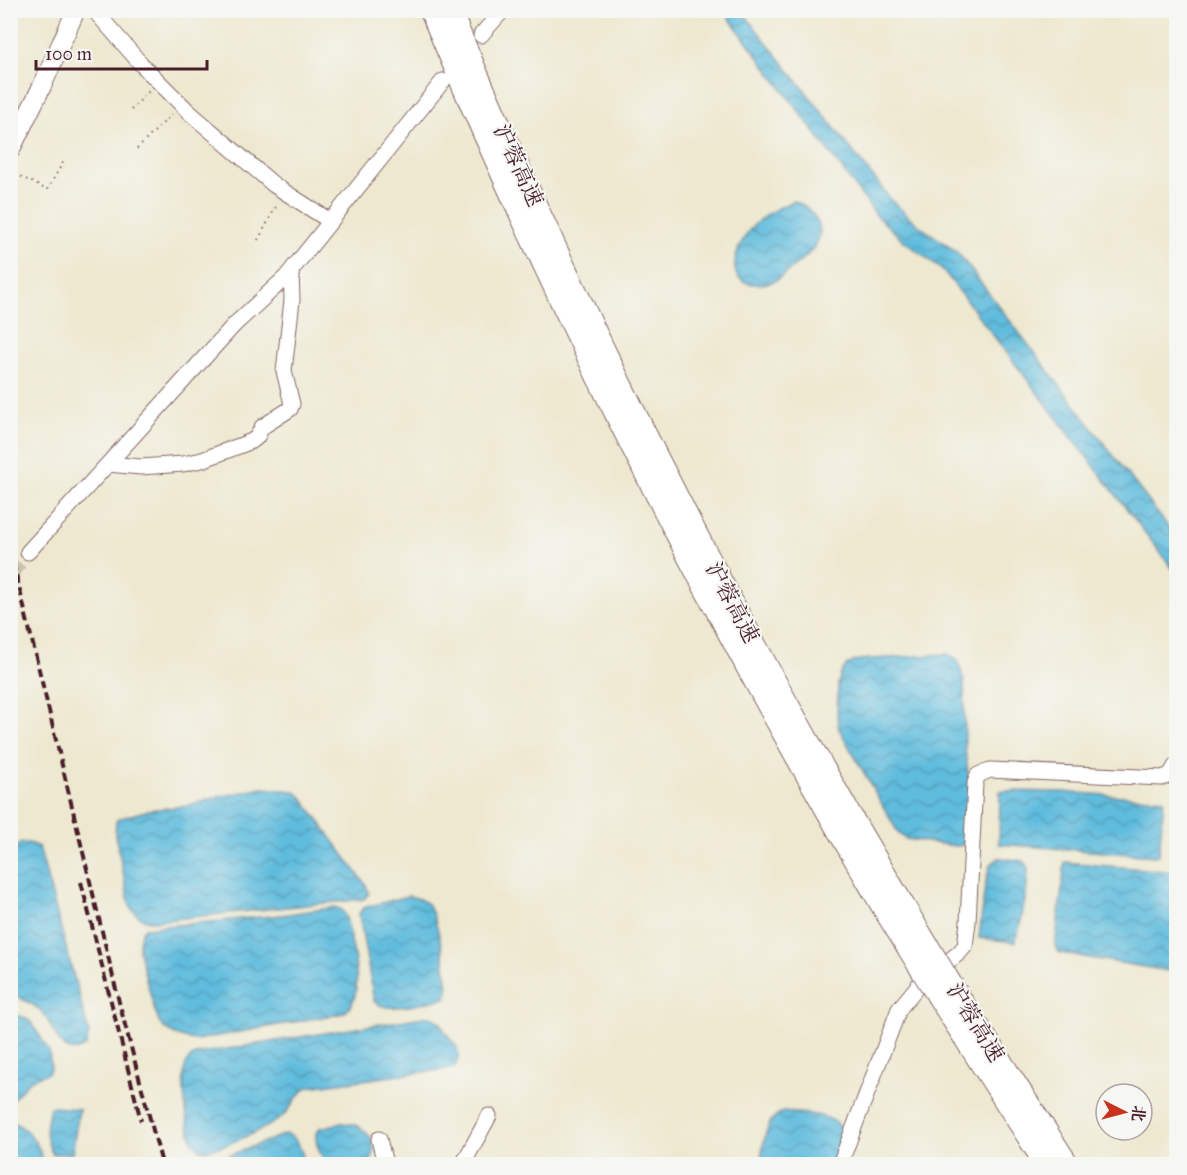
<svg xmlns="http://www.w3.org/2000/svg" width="1187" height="1175" viewBox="0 0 1187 1175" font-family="'IM FELL Great Primer','Noto Serif SC',serif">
<defs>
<pattern id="water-waves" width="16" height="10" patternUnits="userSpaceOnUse" patternTransform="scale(1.5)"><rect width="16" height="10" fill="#5fbcdd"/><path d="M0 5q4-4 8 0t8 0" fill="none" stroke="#5098b3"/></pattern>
</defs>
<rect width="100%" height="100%" fill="#f6f6f2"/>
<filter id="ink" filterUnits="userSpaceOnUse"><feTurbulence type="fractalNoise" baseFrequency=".0167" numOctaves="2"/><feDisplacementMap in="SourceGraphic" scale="12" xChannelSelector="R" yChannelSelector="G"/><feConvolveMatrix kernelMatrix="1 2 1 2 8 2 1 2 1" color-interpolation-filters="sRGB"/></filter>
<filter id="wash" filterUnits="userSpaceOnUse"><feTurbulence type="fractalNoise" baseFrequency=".008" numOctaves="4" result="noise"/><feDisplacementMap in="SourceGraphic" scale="24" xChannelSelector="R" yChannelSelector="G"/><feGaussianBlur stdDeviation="1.35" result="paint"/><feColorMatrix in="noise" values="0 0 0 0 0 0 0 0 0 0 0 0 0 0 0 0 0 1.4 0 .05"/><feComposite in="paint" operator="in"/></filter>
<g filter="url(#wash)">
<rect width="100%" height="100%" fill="#ede8cf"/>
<path fill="url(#water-waves)" stroke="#546e84" stroke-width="1.5" d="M 724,11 L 742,11 L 892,201 L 917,224 L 958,253 L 1176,537 L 1176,573 L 943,270 L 904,241 L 877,216 Z
M 794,201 C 812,208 829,228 814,247 C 809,254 801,261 794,266 C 783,276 774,284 759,284 C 718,285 738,241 755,224 C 766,213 780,207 794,201 Z
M 947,654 L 958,660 L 964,681 L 965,749 L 971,795 L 970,840 L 964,845 L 956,846 L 906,839 L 899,834 L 839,729 L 837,717 L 838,683 L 842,671 L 847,665 L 858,660 Z
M 263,788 L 294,791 L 300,795 L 366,885 L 369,893 L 364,899 L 154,921 C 143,921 136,916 130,906 L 115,834 L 116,822 L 118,819 L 149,810 L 187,806 L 213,798 Z
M 1000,791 L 1062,792 L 1164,799 L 1159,854 L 1155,856 L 999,844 Z
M 20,843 L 29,843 L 39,847 L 89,1033 L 86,1046 C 60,1062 55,1028 43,1013 C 34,1002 21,1001 11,992 L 11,854 Z
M 999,858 L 1024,861 C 1027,865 1027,864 1028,869 C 1029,880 1020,935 1014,942 L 979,938 L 985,886 L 990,865 Z
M 1065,862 L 1176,872 L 1176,972 L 1060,953 L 1055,947 Z
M 408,896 C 414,897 422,899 426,903 C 438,913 447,974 448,992 L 445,998 C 428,1002 386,1015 374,1001 L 359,914 L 363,908 Z
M 335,907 L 342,910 L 346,917 C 351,943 368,995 344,1013 L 196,1040 C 183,1039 167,1034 159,1022 C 156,1017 140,958 139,950 C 139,942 139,934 145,928 L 282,915 Z
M 11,1014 L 23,1017 L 31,1022 L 49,1051 L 51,1067 L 48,1073 L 31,1079 L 11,1101 Z
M 430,1016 L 440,1022 L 445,1032 L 457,1047 L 459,1058 L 454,1068 L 308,1087 C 295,1095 293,1107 283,1116 C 271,1127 216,1152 200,1150 L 193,1142 C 187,1125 180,1081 186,1064 C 188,1059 192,1057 196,1054 Z
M 50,1107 L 79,1109 L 72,1154 L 53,1154 C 43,1138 46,1124 50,1107 Z
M 784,1112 C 800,1114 846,1112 842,1138 C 841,1147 836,1156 833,1164 L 760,1164 C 764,1147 764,1116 784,1112 Z
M 11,1122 C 28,1127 42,1147 43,1164 L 11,1164 Z
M 342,1123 C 348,1124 356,1124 361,1128 C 373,1136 380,1157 366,1164 L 328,1164 C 320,1155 315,1145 316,1133 L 320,1128 Z
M 285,1134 C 300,1138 301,1151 305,1164 L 207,1164 Z"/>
</g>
<g filter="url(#ink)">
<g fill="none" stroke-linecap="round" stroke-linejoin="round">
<path stroke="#ccc0ae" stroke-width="15" stroke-dasharray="15 8" stroke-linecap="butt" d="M 10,574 L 28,552"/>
<defs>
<path id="minor" d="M 94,10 L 141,64 L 189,112 L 274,185 L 330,221
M 481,35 L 503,10
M 108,464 L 141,467 L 183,464 L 202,460 L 252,441 L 257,437 L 262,427 L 290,409 L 292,404 L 284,371 L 292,300 L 291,271
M 28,552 L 234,325 L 286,277 L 443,81
M 379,1139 L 385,1164
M 463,1164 L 489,1116
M 840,1164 L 899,1009 L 921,982 L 959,953 L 965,946 L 968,922 L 975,783 L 978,775 L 990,770 L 1162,778 L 1170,775 L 1176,765"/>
<path id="major" d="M 10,151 L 43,84 L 76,10"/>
<path id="highway" d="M 430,10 C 561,320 714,621 884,910
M 450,10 C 580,316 730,614 900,899
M 953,987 L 1068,1164
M 938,997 L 1045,1164"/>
</defs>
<use href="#minor" stroke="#836564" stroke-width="17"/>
<use href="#major" stroke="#836564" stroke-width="20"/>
<use href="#highway" stroke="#836564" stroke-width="23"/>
<path stroke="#836564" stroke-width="2" stroke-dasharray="1.5 4.5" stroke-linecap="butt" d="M 131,110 L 150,90
M 137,149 L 173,113
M 10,171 L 47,190 L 65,159
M 258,240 L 278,203"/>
<use href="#minor" stroke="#fff" stroke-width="15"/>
<use href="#major" stroke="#fff" stroke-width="18"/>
<use href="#highway" stroke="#fff" stroke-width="21"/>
<path stroke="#4a1f2b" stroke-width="4" stroke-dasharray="9 4.5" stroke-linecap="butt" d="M 10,549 L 120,1006 L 162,1164
M 81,882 L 141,1121"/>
<defs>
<path id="highway-bridge" d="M 900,899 L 953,987
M 884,910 L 938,997"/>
</defs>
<use href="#highway-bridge" stroke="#836564" stroke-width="23" stroke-linecap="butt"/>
<use href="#highway-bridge" stroke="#fff" stroke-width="21"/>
</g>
</g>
<g text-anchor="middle" stroke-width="4.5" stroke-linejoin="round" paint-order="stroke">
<g font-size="22" fill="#4a1f2b" stroke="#f6f6f2">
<text transform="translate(519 165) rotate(65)" y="8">沪蓉高速</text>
<text transform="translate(733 602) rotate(62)" y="8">沪蓉高速</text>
<text transform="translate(976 1022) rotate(58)" y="8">沪蓉高速</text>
</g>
</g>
<rect width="1187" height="1175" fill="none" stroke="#f6f6f2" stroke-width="36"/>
<g transform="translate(1124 1112) rotate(96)"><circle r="28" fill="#f6f6f2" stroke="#b1a0a2" stroke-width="1.5"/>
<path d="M0-4.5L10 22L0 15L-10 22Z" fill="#c8321e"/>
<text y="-9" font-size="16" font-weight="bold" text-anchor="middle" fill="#4a1f2b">北</text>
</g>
<path d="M36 60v9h171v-9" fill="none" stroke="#4a1f2b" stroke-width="3"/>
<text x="45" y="60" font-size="18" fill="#4a1f2b" stroke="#f6f6f2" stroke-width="4.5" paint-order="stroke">100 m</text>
</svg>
